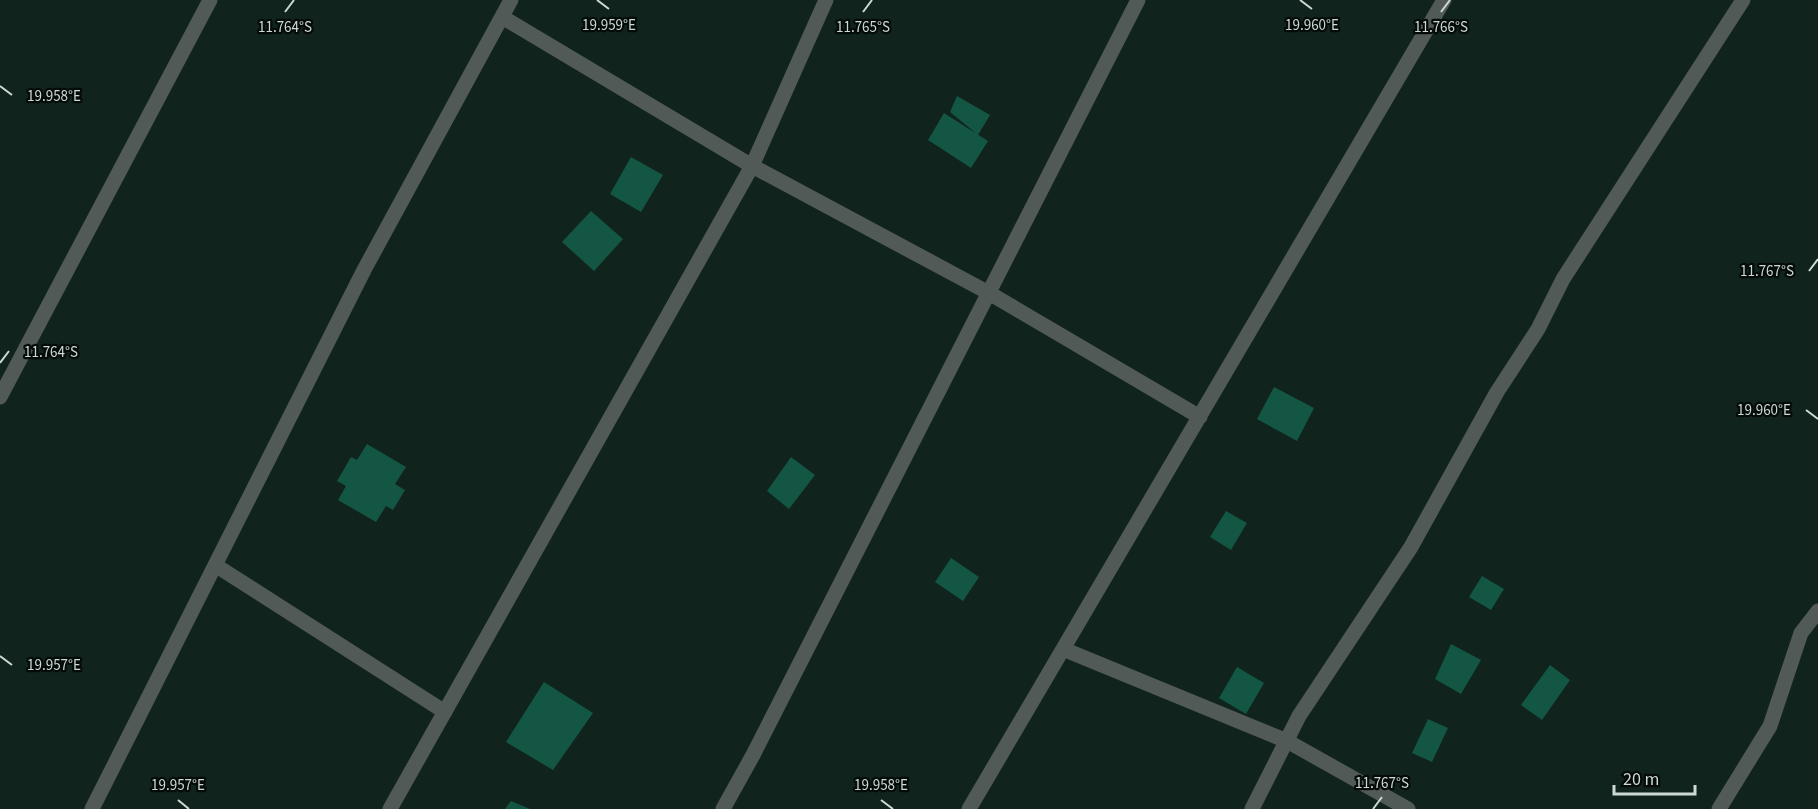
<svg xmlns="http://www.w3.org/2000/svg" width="1818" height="809" viewBox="0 0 1818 809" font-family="'Source Sans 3',sans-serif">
<rect width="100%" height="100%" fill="#11231d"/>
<path fill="#125643" d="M 957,96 L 990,115 L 978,135 L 950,112 Z
M 944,113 L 988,141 L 971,168 L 928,140 Z
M 631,157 L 663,175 L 641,212 L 610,194 Z
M 591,211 L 623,239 L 594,271 L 562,242 Z
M 1274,387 L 1314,408 L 1297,441 L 1257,419 Z
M 367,444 L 406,467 L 395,484 L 405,490 L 393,510 L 386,506 L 376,522 L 338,500 L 346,486 L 337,481 L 351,457 L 357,460 Z
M 791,457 L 815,475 L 789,509 L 767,491 Z
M 1226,511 L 1247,523 L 1231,550 L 1210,537 Z
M 951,558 L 979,577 L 963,601 L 935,582 Z
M 1482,576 L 1504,589 L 1491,610 L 1469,597 Z
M 1451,644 L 1481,660 L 1461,694 L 1435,679 Z
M 1550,665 L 1570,680 L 1542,720 L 1521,705 Z
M 1237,667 L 1264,683 L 1246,714 L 1219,698 Z
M 544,682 L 593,713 L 553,770 L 506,742 Z
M 1428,719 L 1448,728 L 1432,762 L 1412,753 Z
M 511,801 L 530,809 L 505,809 Z"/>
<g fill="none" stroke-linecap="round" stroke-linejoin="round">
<path stroke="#515a56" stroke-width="15" d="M 502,17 L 752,166 L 989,293 L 1200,417
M 0,397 L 210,0
M 215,565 L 445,712
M 1063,649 L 1287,741 L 1408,809
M 92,809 L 364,270 L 511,0
M 390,809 L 752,166 L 826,0
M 723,809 L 753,755 L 1138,0
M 969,809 L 1444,0
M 1252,809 L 1299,716 L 1411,547 L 1497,392 L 1538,329 L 1563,279 L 1743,0
M 1719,809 L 1770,726 L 1801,633 L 1818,611"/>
</g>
<path fill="none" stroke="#cdd9d4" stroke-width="2" d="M 597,0 L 609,9M 1300,0 L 1312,9M 285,12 L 294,0M 863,12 L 872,0M 1441,12 L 1450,0M 0,86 L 12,95M 1809,271 L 1818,259M 0,363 L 9,351M 1806,410 L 1818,419M 0,656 L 12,665M 178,800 L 189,809M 881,800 L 893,809M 1373,809 L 1382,797"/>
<g font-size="15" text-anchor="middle" fill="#cdd9d4" stroke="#040b08" stroke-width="4.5" stroke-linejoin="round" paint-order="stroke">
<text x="609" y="30">19.959°E</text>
<text x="1312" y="30">19.960°E</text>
<text x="285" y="32">11.764°S</text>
<text x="863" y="32">11.765°S</text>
<text x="1441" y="32">11.766°S</text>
<text x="54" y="101">19.958°E</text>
<text x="1767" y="276">11.767°S</text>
<text x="51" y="357">11.764°S</text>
<text x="1764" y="415">19.960°E</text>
<text x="54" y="670">19.957°E</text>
<text x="1382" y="788">11.767°S</text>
<text x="178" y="790">19.957°E</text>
<text x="881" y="790">19.958°E</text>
</g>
<path d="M1614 785v9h81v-9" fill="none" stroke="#cdd9d4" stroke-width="3"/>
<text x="1623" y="785" font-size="18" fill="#cdd9d4" stroke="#040b08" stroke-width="4.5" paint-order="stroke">20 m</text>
</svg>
